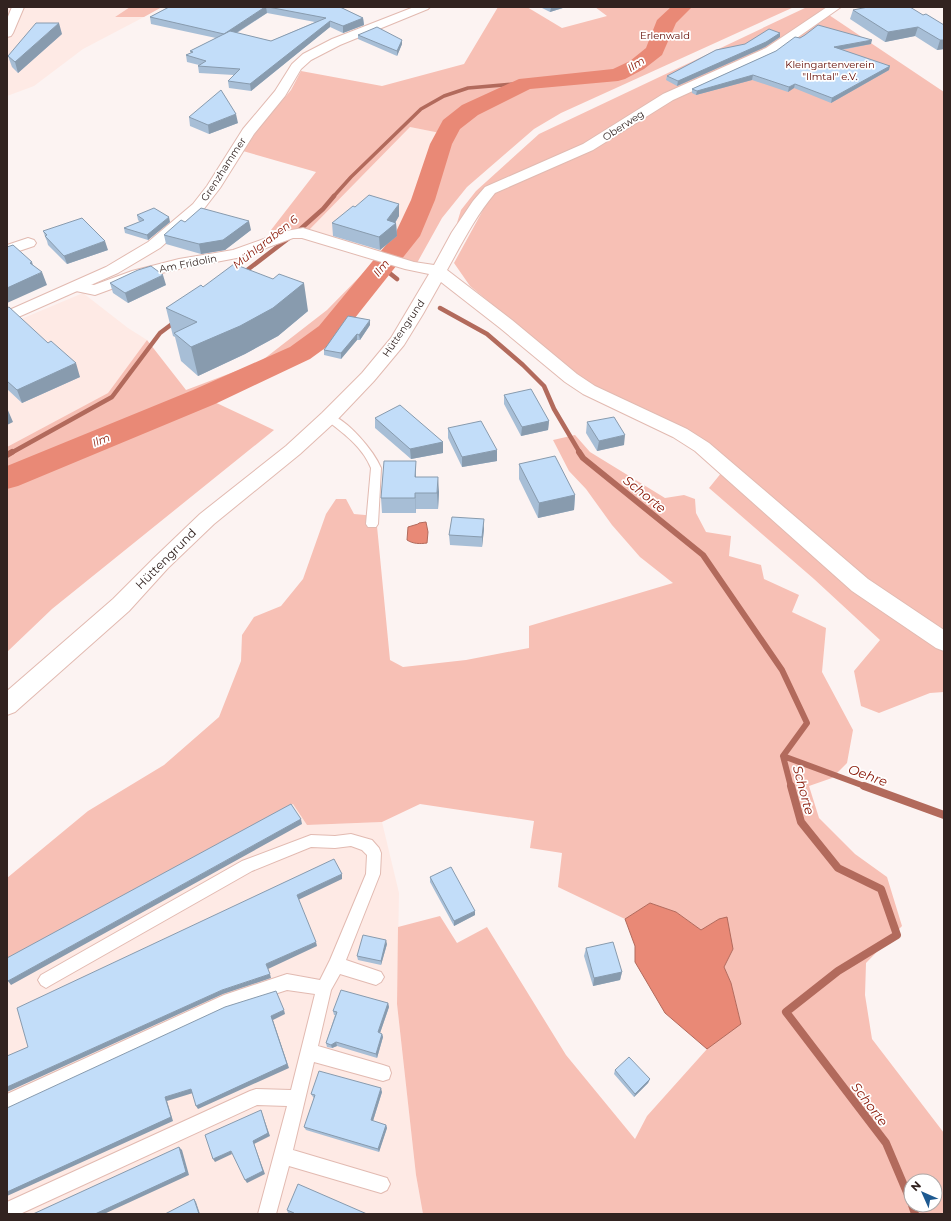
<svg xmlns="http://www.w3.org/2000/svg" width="951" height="1221" viewBox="0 0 951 1221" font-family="Montserrat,sans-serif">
<rect width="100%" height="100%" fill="#fcf3f2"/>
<path fill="#feeae5" d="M 7,7 L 130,7 L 115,17 L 144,17 L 83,49 L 34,86 L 7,96 Z
M 410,127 L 440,133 L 417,199 L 412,237 L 385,254 L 309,230 Z
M 83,293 L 128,328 L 147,340 L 108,393 L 7,447 L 7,325 Z
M 293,804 L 307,825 L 382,822 L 399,893 L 397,1004 L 416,1175 L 423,1214 L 7,1214 L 7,959 Z"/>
<path fill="#f7c0b5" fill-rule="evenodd" d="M 130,7 L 162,7 L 144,17 L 115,17 Z
M 498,7 L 527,7 L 562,28 L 607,16 L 595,7 L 794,7 L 561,113 L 534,129 L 467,187 L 442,218 L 417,263 L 385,254 L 412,237 L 417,199 L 440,133 L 410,127 L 309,230 L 287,231 L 271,230 L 316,172 L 243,151 L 259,128 L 291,90 L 301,71 L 382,86 L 464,64 Z
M 807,7 L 828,7 L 829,15 L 944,92 L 944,692 L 930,693 L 879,713 L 861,706 L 854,671 L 880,640 L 814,579 L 709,488 L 731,461 L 683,427 L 586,382 L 470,286 L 454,263 L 494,190 L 594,139 L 489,186 L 464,220 L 457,223 L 461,210 L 476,191 L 539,134 Z
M 378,258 L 394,267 L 328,338 L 312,351 L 254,379 L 208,399 L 274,430 L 52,609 L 7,652 L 7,447 L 108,393 L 147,340 L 186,390 L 260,362 L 327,310 Z
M 575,435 L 590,452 L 665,498 L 684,495 L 695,499 L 696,513 L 706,532 L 731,536 L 729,556 L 761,565 L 764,579 L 799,595 L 792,612 L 826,628 L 822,672 L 853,730 L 847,763 L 832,778 L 809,786 L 819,818 L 855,854 L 887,877 L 902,926 L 866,963 L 865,995 L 872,1039 L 944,1133 L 944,1212 L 941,1214 L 423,1214 L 416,1175 L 397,1004 L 398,927 L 440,916 L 457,943 L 487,927 L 566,1055 L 635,1139 L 647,1116 L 707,1049 L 741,1023 L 731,983 L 724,967 L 733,949 L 719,919 L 701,930 L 676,912 L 650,903 L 625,919 L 558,887 L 562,853 L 530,848 L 534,821 L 420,804 L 382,822 L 307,825 L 293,804 L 7,959 L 7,878 L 88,811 L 164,765 L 219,717 L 241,661 L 242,635 L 254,617 L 281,606 L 303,579 L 326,514 L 336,499 L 346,499 L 354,514 L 376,516 L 390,660 L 403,667 L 466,660 L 529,648 L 529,626 L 673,583 L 640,557 L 612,525 L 586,489 L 569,471 L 553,440 ZM 911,1181 L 935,1181 L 935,1205 L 911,1205 Z"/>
<path fill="#e98976" stroke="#b26a5c" d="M 426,522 L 428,532 L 427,543 C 420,544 413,544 407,540 L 408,527 L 418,524 L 419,523 Z
M 650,903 L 676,912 L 701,930 L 719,919 L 727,917 L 733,949 L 724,967 L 731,983 L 741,1024 L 707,1049 L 665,1013 L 635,962 L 635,946 L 625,919 Z"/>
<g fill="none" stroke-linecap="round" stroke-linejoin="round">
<path stroke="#b26a5c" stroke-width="3.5" d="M 333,197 L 351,177 L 421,109 L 444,96 L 468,88 L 526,83"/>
<path stroke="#b26a5c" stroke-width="4.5" d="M 296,233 L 323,209 L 334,196
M 382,267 L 397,279
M 242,274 L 289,238
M 440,308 L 487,334 L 523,365 L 544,386 L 554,409 L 580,453
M 11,453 L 112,397 L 160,333 L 176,321"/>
<path stroke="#b26a5c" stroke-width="6" d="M 579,452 L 583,458 L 703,555 L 782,670 L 807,723 L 783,756 L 791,787
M 7,455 L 12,452
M 783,756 L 867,787"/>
<path stroke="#b26a5c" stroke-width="8" d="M 791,786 L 801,822 L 838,868 L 881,889 L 897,935 L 838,971 L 786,1012 L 886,1143 L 911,1202
M 864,786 L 944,815
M 912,1205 L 915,1214"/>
<path fill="#e98976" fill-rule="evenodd" d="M 671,7 L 692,7 L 676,23 L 662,55 L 644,69 L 625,79 L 618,81 L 530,89 L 478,115 L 460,129 L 452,144 L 435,200 L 420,236 L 339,338 L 310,359 L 215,404 L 18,486 L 7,489 L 7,466 L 193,390 L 290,347 L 319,326 L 395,234 L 411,200 L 430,144 L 443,120 L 462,105 L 519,79 L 613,69 L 630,61 L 646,48 L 657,20 Z"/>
<defs>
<path id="service" d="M 329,414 C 347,419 374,451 381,468 L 378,524 L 376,527 L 368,527 L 366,524 L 371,468 C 362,446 343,433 325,419 L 324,417 L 325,415 Z
M 351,834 L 372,840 L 379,848 L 381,853 L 380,874 L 346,960 L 381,972 L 384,977 L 381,982 L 376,985 L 340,974 L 331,990 L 318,1046 L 383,1065 L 389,1067 L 391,1073 L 389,1079 L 383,1081 L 314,1062 L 293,1150 L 387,1178 L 390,1184 L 387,1190 L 381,1193 L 289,1166 L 276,1214 L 258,1214 L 287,1106 L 257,1105 L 20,1214 L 7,1214 L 7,1202 L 250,1091 L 256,1089 L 291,1090 L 315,994 L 287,990 L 226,1010 L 7,1111 L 7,1094 L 224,995 L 287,974 L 320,980 L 330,960 L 366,874 L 367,855 L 362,850 L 351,846 L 335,848 L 311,847 L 252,871 L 51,985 L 46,988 L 41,985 L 38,980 L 41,975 L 242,861 L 311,835 L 335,836 Z"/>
<path id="minor" d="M 12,7 L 24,7 L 13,33 L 11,36 L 7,37 L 7,19 Z
M 827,7 L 841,7 L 774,54 L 673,100 L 593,150 L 495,193 C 475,217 462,243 447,270 L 512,320 L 577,374 L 595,386 L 687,429 L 709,443 L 868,579 L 944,630 L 944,651 L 936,648 L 852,591 L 695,451 L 673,437 L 583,394 L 565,382 L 500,328 L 441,282 L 423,314 L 404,345 L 374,381 L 336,421 L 300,454 L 214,524 L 168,568 L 129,611 L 15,712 L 7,715 L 7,691 L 113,599 L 154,558 L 200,514 L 286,446 L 322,413 L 362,373 L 391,338 L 429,274 L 405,269 L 302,238 L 293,238 L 242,257 L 179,269 L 144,277 L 95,295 L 71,290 L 69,287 L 71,284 L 77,282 L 94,285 L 132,271 L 179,259 L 233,250 L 286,231 L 303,228 L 414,262 L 434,265 L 452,232 L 473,201 L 485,187 L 583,144 L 663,94 L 766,48 Z
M 28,238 L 34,240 L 36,243 L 34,246 L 7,255 L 7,245 Z"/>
<path id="secondary" d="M 414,7 L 430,7 L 428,9 L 340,45 L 311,60 L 301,69 L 285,96 L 254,134 L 220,188 L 203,210 L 160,248 L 118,273 L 7,322 L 7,311 L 106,267 L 148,242 L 193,204 L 207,186 L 243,129 L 275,91 L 292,64 L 303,54 L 332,39 Z"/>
</defs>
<use href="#service" stroke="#e2bab1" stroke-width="2"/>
<use href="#minor" stroke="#e2bab1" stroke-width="2"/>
<use href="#secondary" stroke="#e2bab1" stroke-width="2"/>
<use href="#service" fill="#fff" fill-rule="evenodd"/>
<use href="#minor" fill="#fff" fill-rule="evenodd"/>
<use href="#secondary" fill="#fff" fill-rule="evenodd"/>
</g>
<path fill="#a7bed6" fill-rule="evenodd" d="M 169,7 L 340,7 L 363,18 L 364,25 L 343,33 L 330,27 L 251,91 L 229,88 L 228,81 L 234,75 L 199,73 L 198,66 L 199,65 L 187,62 L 186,55 L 191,53 L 190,51 L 216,38 L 151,24 L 150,17 ZM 267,13 L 315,22 L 271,41 L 237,33 Z
M 540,7 L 566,7 L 550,12 Z
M 853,10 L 923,15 L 944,25 L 944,49 L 937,50 L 915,36 L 885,42 L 850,19 Z
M 62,34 L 18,73 L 12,67 L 8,56 Z
M 358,35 L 402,44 L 397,56 L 358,39 Z
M 780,37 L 765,47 L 677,86 L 666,80 L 667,76 Z
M 800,38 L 871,44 L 842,50 L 889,70 L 831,103 L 794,88 L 788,92 L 752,80 L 696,95 L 692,93 L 692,89 L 776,51 Z
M 189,117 L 238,123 L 209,134 L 190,126 Z
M 137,215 L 170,222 L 148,240 L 125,233 L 124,228 L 140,222 L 138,220 Z
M 399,216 L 395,223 L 396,223 L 397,236 L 380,250 L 333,236 L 332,223 Z
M 185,222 L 251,230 L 225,250 L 201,254 L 166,244 L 164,235 Z
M 43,231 L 108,250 L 67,264 L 48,245 L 47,241 L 46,239 Z
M 110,283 L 166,285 L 128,303 L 113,293 Z
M 203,287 L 308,311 L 278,336 L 245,354 L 198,376 L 181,361 L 175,337 L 173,336 L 166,308 Z
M 7,308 L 80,377 L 22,403 L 7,389 Z
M 370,325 L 360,340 L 357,340 L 341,359 L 324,355 L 324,350 Z
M 504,395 L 549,421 L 548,430 L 521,436 L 504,404 Z
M 375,418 L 443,442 L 443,453 L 411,459 L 375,428 Z
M 587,422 L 624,445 L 597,451 L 586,433 Z
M 448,428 L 497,461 L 462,467 L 448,438 Z
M 519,464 L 575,495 L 574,510 L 538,518 L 519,479 Z
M 416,477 L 439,492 L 438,509 L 416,509 L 416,513 L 382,513 L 381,498 Z
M 484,529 L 482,547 L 450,545 L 449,535 Z
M 430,877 L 475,915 L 454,926 L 430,882 Z
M 387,944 L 381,965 L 358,960 L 357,956 Z
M 586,948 L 622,972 L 620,980 L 593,986 L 584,956 Z
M 388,1003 L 389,1007 L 380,1033 L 382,1034 L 383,1037 L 377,1058 L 337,1046 L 332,1048 L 327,1047 L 326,1043 L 335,1015 L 334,1015 L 333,1011 Z
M 615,1070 L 650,1079 L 648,1083 L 634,1097 L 614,1074 Z
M 382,1092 L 373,1121 L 386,1125 L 387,1128 L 379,1152 L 306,1130 L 304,1127 L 314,1098 L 313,1097 L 311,1094 Z
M 287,1210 L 367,1214 L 291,1214 L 288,1213 Z"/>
<path fill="#889bae" d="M 265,7 L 266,7 L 267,13 L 225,40 L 224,34 Z
M 553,7 L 566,7 L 550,12 L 551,8 Z
M 363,18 L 364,25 L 343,33 L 343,26 Z
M 330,21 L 330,27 L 251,91 L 250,84 Z
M 59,23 L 62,34 L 18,73 L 15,62 Z
M 918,27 L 915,36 L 885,42 L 888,32 Z
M 780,33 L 780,37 L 765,47 L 677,86 L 678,81 Z
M 402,40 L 402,44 L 397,56 L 397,51 Z
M 872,40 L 871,44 L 833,51 L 834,47 Z
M 940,40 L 944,40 L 944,49 L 937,50 Z
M 890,66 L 889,70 L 831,103 L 832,98 Z
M 753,75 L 752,80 L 696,95 L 697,91 Z
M 795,84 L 794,88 L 788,92 L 789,87 Z
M 236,114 L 238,123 L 209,134 L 208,125 Z
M 399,204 L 399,216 L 393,226 L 396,223 L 397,236 L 380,250 L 379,237 L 387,220 Z
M 169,217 L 170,222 L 148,240 L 147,235 Z
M 249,221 L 251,230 L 225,250 L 201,254 L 199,244 Z
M 105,241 L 108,250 L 67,264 L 64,256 Z
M 32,262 L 36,275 L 42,272 L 47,285 L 7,303 L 7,288 L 30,263 Z
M 163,275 L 166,285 L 128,303 L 125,293 Z
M 304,283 L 308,311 L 278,336 L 245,354 L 198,376 L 191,347 Z
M 370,320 L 370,325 L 360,340 L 359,335 Z
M 357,334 L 357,340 L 341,359 L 341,353 Z
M 76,363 L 80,377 L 22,403 L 17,390 Z
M 7,408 L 13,422 L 7,425 Z
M 549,421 L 548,430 L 521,436 L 522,427 Z
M 625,435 L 624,445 L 597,451 L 599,441 Z
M 443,442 L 443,453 L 411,459 L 410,449 Z
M 497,450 L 497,461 L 462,467 L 462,457 Z
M 416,461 L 416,477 L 415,477 Z
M 438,477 L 439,492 L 438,509 L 437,493 Z
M 415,493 L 416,509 L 416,513 L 415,498 Z
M 575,495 L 574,510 L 538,518 L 539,503 Z
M 484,519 L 484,529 L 482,547 L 482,537 Z
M 301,819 L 302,824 L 11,985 L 8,981 Z
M 342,874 L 342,879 L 298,900 L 297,895 Z
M 475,911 L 475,915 L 454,926 L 454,921 Z
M 386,940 L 387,944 L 381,965 L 381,961 Z
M 316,942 L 317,946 L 268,969 L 266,964 Z
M 622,972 L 620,980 L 593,986 L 594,978 Z
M 270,974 L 271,978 L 223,994 L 7,1092 L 7,1087 L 222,990 Z
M 388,1003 L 389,1007 L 379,1036 L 378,1032 Z
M 284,1010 L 285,1014 L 273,1020 L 289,1068 L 198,1109 L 196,1106 L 271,1016 Z
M 382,1034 L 383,1037 L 377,1058 L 376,1054 Z
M 336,1042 L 337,1046 L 332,1048 L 331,1045 Z
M 650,1079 L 648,1083 L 634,1097 L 635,1094 Z
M 381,1088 L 382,1092 L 372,1124 L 371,1120 Z
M 191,1089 L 193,1093 L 167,1101 L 173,1121 L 7,1196 L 7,1192 L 165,1097 Z
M 261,1110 L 270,1136 L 254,1144 L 265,1174 L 247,1183 L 245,1180 L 253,1141 Z
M 386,1125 L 387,1128 L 379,1152 L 378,1149 Z
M 179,1147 L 182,1150 L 189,1175 L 104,1214 L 95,1214 Z
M 231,1151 L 232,1154 L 215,1162 L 213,1159 Z
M 194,1199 L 196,1202 L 200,1214 L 199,1214 Z"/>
<path fill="#c2ddf9" stroke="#889bae" d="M 169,7 L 265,7 L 224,34 L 150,17 Z
M 268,7 L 340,7 L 363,18 L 343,26 L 330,21 L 250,84 L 228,81 L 240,69 L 198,66 L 206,61 L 186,55 L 193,52 L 190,51 L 230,31 L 271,41 L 326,18 Z
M 868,7 L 910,7 L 923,15 L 926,14 L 944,25 L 944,40 L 940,40 L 918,27 L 888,32 L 853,10 Z
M 36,23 L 59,23 L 15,62 L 8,56 Z
M 818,25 L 872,40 L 834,47 L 890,66 L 832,98 L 795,84 L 789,87 L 753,75 L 697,91 L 692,89 L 776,51 L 795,37 L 800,38 L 805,35 Z
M 377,27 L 402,40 L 397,51 L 358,35 Z
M 769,29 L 780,33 L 766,42 L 678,81 L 667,76 L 716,50 L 745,44 Z
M 221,90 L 236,114 L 208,125 L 189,117 Z
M 369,195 L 399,204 L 387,220 L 396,223 L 379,237 L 332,223 L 353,206 L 355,207 Z
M 154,208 L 169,217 L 147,235 L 124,228 L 144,220 L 137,215 Z
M 201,208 L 249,221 L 223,240 L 199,244 L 164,235 L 181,220 L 185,222 Z
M 82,218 L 105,241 L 64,256 L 45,236 L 47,235 L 43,231 Z
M 13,245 L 32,262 L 30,263 L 42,272 L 7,288 L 7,247 Z
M 234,264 L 273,279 L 279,274 L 304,283 L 273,308 L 240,326 L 191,347 L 174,333 L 197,322 L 166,308 L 201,285 L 203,287 Z
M 151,266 L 163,275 L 125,293 L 110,283 L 138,270 Z
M 9,307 L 48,343 L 51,341 L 76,363 L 17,390 L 7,381 L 7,308 Z
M 348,316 L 370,320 L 359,335 L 357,334 L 341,353 L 324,350 Z
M 531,389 L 549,421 L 522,427 L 504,395 Z
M 400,405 L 443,442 L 410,449 L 375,418 Z
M 614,417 L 625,435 L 599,441 L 587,422 Z
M 481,421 L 497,450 L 462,457 L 448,428 Z
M 555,456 L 575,495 L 539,503 L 519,464 Z
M 384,461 L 416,461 L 415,477 L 438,477 L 437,493 L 415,493 L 415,498 L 381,498 Z
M 452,517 L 484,519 L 482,537 L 449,535 Z
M 291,804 L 301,819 L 8,981 L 7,978 L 7,958 Z
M 334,859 L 342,874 L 297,895 L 316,942 L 266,964 L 270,974 L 222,990 L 7,1087 L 7,1056 L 28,1047 L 17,1008 Z
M 451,867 L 475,911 L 454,921 L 430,877 Z
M 363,935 L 386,940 L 381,961 L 357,956 Z
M 613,942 L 622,972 L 594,978 L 586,948 Z
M 341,990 L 388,1003 L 378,1032 L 382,1034 L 376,1054 L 336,1042 L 331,1045 L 326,1043 L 337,1012 L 333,1011 Z
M 276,991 L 284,1010 L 271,1016 L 287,1064 L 196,1106 L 191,1089 L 165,1097 L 171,1117 L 7,1192 L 7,1108 L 225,1007 Z
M 629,1057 L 650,1079 L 635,1094 L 615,1070 Z
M 319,1071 L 381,1088 L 371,1120 L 386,1125 L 378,1149 L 304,1127 L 315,1095 L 311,1094 Z
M 261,1110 L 268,1133 L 253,1141 L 263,1171 L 245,1180 L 231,1151 L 213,1159 L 205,1135 Z
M 179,1147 L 186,1172 L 95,1214 L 33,1214 Z
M 298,1184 L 367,1214 L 293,1214 L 294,1213 L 287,1210 Z
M 194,1199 L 199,1214 L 165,1214 Z"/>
<g text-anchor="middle" stroke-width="3.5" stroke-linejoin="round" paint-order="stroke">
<g font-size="10" fill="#610900" stroke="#fff">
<text x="665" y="39">Erlenwald</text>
<text x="830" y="68">Kleingartenverein<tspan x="830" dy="12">"Ilmtal" e.V.</tspan></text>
</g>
<g font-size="10" fill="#322320" stroke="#fff">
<text transform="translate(623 125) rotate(-33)" y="4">Oberweg</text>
<text transform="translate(223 169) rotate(-57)" y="4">Grenzhammer</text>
<text transform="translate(188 263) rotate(-11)" y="4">Am Fridolin</text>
<text transform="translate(403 328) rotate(-56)" y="4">Hüttengrund</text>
</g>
<g font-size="11" font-style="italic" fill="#881402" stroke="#fff">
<text transform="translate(636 64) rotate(-32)" y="4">Ilm</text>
<text transform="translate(265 242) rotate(-38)" y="4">Mühlgraben 6</text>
<text transform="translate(381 268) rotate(-51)" y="4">Ilm</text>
<text transform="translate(101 440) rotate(-22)" y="4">Ilm</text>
</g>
<g font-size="12" fill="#322320" stroke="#fff">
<text transform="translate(166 559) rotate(-45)" y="4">Hüttengrund</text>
</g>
<g font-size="13" font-style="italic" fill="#881402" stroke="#fff">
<text transform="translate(645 494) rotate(39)" y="5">Schorte</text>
<text transform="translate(868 775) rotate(20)" y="5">Oehre</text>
<text transform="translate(804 790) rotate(75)" y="5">Schorte</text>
<text transform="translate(870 1104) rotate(53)" y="5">Schorte</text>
</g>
</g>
<rect width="951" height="1221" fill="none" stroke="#322320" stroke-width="16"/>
<g transform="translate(923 1193) rotate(315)"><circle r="19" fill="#ffffff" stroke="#ada7a6"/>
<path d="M0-3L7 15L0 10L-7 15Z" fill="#1e5a91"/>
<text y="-6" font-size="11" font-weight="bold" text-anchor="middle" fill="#322320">N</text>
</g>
</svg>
